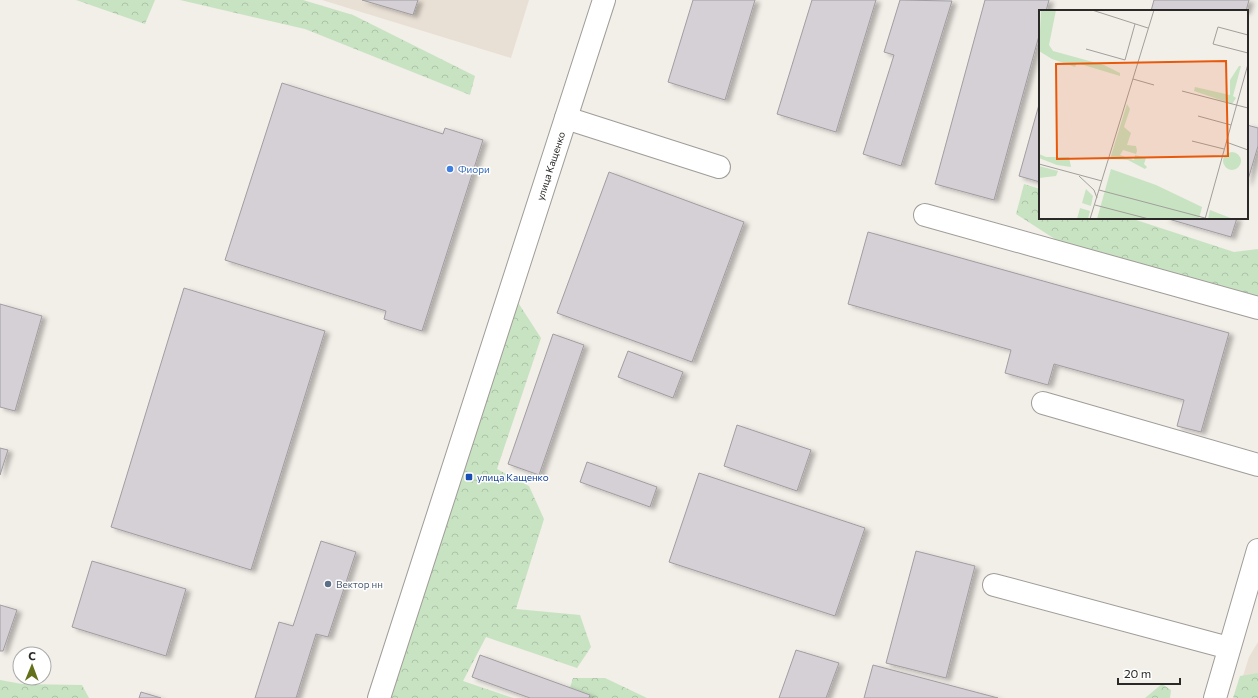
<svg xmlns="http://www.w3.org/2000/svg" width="1258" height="698" viewBox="0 0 1258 698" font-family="Commissioner,sans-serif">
<defs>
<pattern id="forest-crowns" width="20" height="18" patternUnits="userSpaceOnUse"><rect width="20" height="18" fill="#c8e3c2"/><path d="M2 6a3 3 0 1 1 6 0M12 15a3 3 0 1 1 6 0" fill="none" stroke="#acc3a7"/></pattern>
<filter id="shadow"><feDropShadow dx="4.5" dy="2.5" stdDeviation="2" flood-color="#0004"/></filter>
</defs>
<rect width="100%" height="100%" fill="#f2eee8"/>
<path fill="#e9e0d5" d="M 322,0 L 529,0 L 511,58 Z
M 1258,642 L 1258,698 L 1236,698 L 1249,657 Z"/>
<path fill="url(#forest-crowns)" d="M 76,0 L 155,0 L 145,24 Z
M 180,0 L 303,0 L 353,15 L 475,76 L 470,95 L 305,29 Z
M 1024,184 L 1040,189 L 1040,218 L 1130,218 L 1234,252 L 1258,249 L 1258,303 L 1072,250 L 1016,214 Z
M 517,301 L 541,338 L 497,469 L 529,486 L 544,519 L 516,609 L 580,615 L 591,647 L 577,668 L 486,637 L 463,681 L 513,698 L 387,698 Z
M 1258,673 L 1258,698 L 1233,698 L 1240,676 Z
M 573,678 L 605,678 L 647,698 L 567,698 Z
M 0,680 L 22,684 L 82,685 L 89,698 L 0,698 Z
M 1162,684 L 1171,690 L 1170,698 L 1145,698 Z"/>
<path fill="#d4d0d6" stroke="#a09da1" filter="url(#shadow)" d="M 362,0 L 418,0 L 413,15 Z
M 693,0 L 755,0 L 725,100 L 668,82 Z
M 812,0 L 876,0 L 836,132 L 777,114 Z
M 900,0 L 952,1 L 901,166 L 863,154 L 894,55 L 884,52 Z
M 985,0 L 1049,0 L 1046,11 L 1040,11 L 1040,32 L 994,200 L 935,184 Z
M 1154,0 L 1249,0 L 1246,11 L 1151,11 Z
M 282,83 L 443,134 L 445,128 L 483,140 L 422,331 L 384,319 L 386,311 L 225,260 Z
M 1040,101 L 1040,182 L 1019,176 Z
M 1247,125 L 1258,128 L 1258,146 L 1247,183 Z
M 609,172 L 744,222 L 692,362 L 557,313 Z
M 1165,218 L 1237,218 L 1231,237 Z
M 868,232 L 1229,333 L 1201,432 L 1177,426 L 1184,400 L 1054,364 L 1048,385 L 1005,373 L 1011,350 L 848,304 Z
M 184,288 L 325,331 L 251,570 L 111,527 Z
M 0,304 L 42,316 L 15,411 L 0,407 Z
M 553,334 L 584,345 L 539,475 L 508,464 Z
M 628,351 L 683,372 L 673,398 L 618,377 Z
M 737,425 L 811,450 L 797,491 L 724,466 Z
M 0,448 L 8,450 L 0,475 Z
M 587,462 L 657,487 L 650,507 L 580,482 Z
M 699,473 L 865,528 L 835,616 L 669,562 Z
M 321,541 L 356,552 L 328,637 L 316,634 L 296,698 L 255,698 L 279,622 L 293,626 Z
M 916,551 L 975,566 L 946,678 L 886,663 Z
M 92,561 L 186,589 L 166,656 L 72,627 Z
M 0,605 L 17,610 L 3,651 L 0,651 Z
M 796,650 L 839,663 L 826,698 L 779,698 Z
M 480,655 L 590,695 L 589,698 L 530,698 L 472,677 Z
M 873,665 L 998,698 L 864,698 Z
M 141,692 L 161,698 L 139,698 Z"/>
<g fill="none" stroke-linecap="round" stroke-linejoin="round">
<defs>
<g id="minor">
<path d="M 566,118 L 719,167"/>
<path d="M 925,215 L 1258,308"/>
<path d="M 1043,403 L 1258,465"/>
<path d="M 994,585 L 1229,648"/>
<path id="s1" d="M 379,698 L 604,0"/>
<path d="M 1215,698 L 1258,550"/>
</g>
</defs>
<use href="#minor" stroke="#a09c98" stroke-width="24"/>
<use href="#minor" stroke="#fff" stroke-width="22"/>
</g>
<circle fill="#3f7fe0" stroke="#fff" stroke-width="1.5" cx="450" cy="169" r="4"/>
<rect fill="#1a4fb4" stroke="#fff" stroke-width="1.5" x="465" y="473" width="8" height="8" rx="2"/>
<circle fill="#5c6f8a" stroke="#fff" stroke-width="1.5" cx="328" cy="584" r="4"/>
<g text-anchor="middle" stroke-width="3" stroke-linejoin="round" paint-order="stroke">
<g font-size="10" fill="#2a2927" stroke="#fff">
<text dy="4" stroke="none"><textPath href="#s1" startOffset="559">улица Кащенко</textPath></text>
</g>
<g font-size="10" fill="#366cbe" stroke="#fff" text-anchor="start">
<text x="458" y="173">Фиори</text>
</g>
<g font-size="10" fill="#164399" stroke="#fff" text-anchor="start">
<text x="477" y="481">улица Кащенко</text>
</g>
<g font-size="10" fill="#4e5e75" stroke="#fff" text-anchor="start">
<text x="336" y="588">Вектор нн</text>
</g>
</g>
<g transform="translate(1039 10)">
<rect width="209" height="209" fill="#f2eee8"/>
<path d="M 47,179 L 54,186 L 52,196 L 43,193 ZM 41,198 L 51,201 L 49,209 L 38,209 Z" fill="#c8e3c2"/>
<path d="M 2,0 L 17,0 L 10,35 L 14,41 L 65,55 L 81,63 L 81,66 L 38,53 L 36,57 L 13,49 L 0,41 ZM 200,56 L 202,56 L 194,86 L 197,88 L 193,94 L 155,81 L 156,77 L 191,85 L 191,70 ZM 88,94 L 91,99 L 85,117 L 92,123 L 88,135 L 97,136 L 98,141 L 97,144 L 84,140 L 81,145 L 95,150 L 96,145 L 107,148 L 105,154 L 108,157 L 106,159 L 89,150 L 71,149 ZM184 151a9 9 0 1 1 18 0a9 9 0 1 1-18 0ZM 0,144 L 7,147 L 30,147 L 32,157 L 18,155 L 0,148 ZM 0,156 L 19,161 L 17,166 L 0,168 Z" fill="#c8e3c2"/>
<path d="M 72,159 L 117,175 L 163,197 L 160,209 L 58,209 ZM 171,200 L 194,209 L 169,209 Z" fill="#c8e3c2"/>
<path fill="none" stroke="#a29f9b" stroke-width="1" d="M 53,0 L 109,18M 209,25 L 179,17 L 174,34 L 209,43M 47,39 L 86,50 L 96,14M 94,69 L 115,75M 143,81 L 209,98M 159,106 L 192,115M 153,131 L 185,139M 187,132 L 209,140M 0,154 L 63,171M 40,166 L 55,180 L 58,188M 60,180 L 166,208M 56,195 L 110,209M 51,209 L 115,0M 166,209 L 209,54"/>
<path fill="#e8590c" fill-opacity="0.15" stroke="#e8590c" stroke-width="2" d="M 187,51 L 189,146 L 18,149 L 17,54 Z"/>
<rect width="209" height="209" fill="none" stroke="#2a2927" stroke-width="2"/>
</g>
<g transform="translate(32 666) rotate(1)"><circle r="19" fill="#ffffff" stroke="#aaa9a9"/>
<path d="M0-3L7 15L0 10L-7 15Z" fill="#64701a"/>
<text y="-6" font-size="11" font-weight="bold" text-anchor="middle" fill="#2a2927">С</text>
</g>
<path d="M1118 678v6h62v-6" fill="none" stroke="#2a2927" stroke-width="2"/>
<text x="1124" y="678" font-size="12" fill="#2a2927" stroke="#ffffff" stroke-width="3" paint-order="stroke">20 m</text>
</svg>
